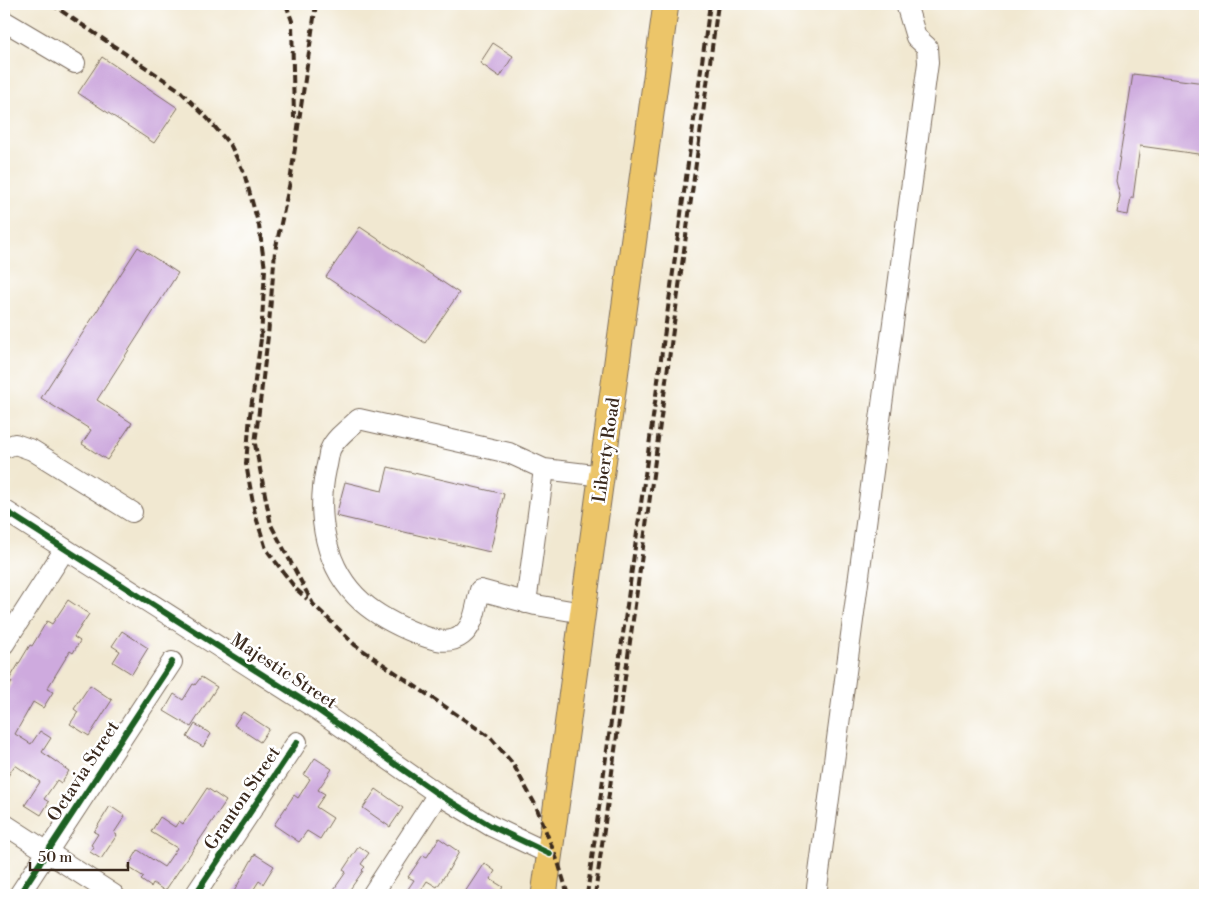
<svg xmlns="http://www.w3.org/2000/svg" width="1209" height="899" viewBox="0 0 1209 899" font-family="'Libre Bodoni',serif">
<rect width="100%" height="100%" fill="#fff"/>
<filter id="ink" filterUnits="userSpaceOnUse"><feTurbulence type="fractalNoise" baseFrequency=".02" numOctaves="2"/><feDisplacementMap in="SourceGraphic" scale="10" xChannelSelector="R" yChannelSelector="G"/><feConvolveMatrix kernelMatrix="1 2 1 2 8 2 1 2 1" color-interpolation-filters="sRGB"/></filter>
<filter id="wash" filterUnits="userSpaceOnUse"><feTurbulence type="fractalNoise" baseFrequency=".0096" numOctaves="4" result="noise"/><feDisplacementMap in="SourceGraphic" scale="20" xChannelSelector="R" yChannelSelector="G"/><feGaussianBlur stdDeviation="1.12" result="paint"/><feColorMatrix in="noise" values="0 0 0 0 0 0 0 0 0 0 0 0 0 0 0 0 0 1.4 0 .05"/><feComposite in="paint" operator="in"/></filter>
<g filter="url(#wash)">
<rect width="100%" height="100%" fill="#f1e8d1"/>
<g id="blocks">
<path fill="#ceaade" d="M 493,43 L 513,56 L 500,77 L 480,63 Z
M 102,57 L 178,108 L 154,143 L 78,93 Z
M 1133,74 L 1205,83 L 1205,155 L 1140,146 L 1133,198 L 1131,198 L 1128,215 L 1117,213 L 1120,196 L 1116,181 Z
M 360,227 L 459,293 L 425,343 L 326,277 Z
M 138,247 L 178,273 L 97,400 L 132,423 L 107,460 L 82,444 L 91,430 L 41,398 Z
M 388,467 L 504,494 L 490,552 L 336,516 L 345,482 L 382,491 Z
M 68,600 L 89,614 L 74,637 L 80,641 L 73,653 L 70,651 L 47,689 L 53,692 L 43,708 L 33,702 L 15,734 L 31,744 L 40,731 L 51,738 L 42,752 L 69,771 L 61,783 L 57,780 L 44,799 L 49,802 L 41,815 L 25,805 L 40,782 L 15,765 L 4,782 L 4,696 L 12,682 L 9,680 L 30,645 L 32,646 L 47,621 L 52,624 Z
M 122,631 L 148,648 L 132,674 L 113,662 L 120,651 L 112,646 Z
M 201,677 L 217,687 L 191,727 L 164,711 L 174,694 L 183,700 L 193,684 L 195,685 Z
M 90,685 L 112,700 L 89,736 L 70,724 L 78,712 L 74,709 Z
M 243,712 L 269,729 L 260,742 L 234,725 Z
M 195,724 L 211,734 L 203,747 L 187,737 Z
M 315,758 L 332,769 L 318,790 L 325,794 L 316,807 L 333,818 L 320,839 L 307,831 L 299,842 L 274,825 L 294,795 L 298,798 L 310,779 L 304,775 Z
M 207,788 L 226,801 L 165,891 L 153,883 L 151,887 L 141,880 L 144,877 L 128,867 L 138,850 L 164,867 L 177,848 L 151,832 L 160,817 L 175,827 L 179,821 L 183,824 Z
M 376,789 L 403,808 L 390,827 L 363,808 Z
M 110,806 L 125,816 L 114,833 L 117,835 L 101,859 L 90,852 L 94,847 L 91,845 L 98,834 L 94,832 Z
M 439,838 L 459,852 L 448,871 L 437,887 L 427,881 L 418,895 L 404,895 L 414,880 L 408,877 L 423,855 L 427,857 Z
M 359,846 L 369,853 L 361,864 L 365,867 L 362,870 L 363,871 L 346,895 L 330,895 L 346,872 L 343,870 Z
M 255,854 L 274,866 L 263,884 L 259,881 L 250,895 L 232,895 Z
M 484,863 L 495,871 L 490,879 L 503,887 L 498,895 L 463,895 Z"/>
</g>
</g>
<g filter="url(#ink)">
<use href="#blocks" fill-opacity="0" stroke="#7b6c5d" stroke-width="1"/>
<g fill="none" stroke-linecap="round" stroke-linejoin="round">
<defs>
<path id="minor" d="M 4,21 L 75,63
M 4,448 L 15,444 L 32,450 L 132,512
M 4,510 L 318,710 L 438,794 L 491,826 L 550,854
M 526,603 L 544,469
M 583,613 L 536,605 L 480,590 C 476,605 475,625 462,635 C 448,646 432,639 418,634 C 398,626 379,617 362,602 C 325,569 316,516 326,469 C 328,463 328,456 330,450 C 335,438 349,428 359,419 L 509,453 L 544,469 L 603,476
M 4,644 L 65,549
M 4,824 L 114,895
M 19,895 L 172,662
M 195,895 L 297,742
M 372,895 L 438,794
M 816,895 L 928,63 L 927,47 L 916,37 L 906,4"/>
<path id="major" d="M 544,895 L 666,4"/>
</defs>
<use href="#minor" stroke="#7b6c5d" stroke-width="22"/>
<use href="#major" stroke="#7b6c5d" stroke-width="27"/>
<use href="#minor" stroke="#fff" stroke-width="20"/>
<use href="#major" stroke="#ecc569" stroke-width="25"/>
<path stroke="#3b2a1e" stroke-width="4" stroke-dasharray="8 4" stroke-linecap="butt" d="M 51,4 L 178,89 L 208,119 L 231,146 L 244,173 L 259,226 L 265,269 L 261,339
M 286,4 L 292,21 L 294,118
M 316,4 L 290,182 L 275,251 L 268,336 L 255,444 L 271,525 L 313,604 L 355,645 L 491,738 L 513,764 L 536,806 L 559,865 L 568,895
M 261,339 L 250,415 L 246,464 L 255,514 L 266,549 L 296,589 L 307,599
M 587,895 L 710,4
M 595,895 L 718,4"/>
<defs>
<path id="cycleway" d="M 4,510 L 318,710 L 438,794 L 491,826 L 550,854
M 19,895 L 172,662
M 195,895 L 297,742"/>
</defs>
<use href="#cycleway" stroke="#fff" stroke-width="9"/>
<use href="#cycleway" stroke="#1b5e20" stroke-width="6"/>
</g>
</g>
<g text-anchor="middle" stroke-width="5" stroke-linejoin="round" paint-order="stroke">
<g font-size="18" fill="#3b2a1e" stroke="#fff">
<text transform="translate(606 450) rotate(-82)" y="6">Liberty Road</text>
<text transform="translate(284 671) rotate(33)" y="6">Majestic Street</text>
<text transform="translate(83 771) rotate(-57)" y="6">Octavia Street</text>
<text transform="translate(242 798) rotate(-56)" y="6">Granton Street</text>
</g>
</g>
<rect width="1209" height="899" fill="none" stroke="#fff" stroke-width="20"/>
<path d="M30 862v8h98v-8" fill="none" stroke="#3b2a1e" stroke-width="2.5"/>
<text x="38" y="862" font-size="15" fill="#3b2a1e" stroke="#ffffff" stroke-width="4" paint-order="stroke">50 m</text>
</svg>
